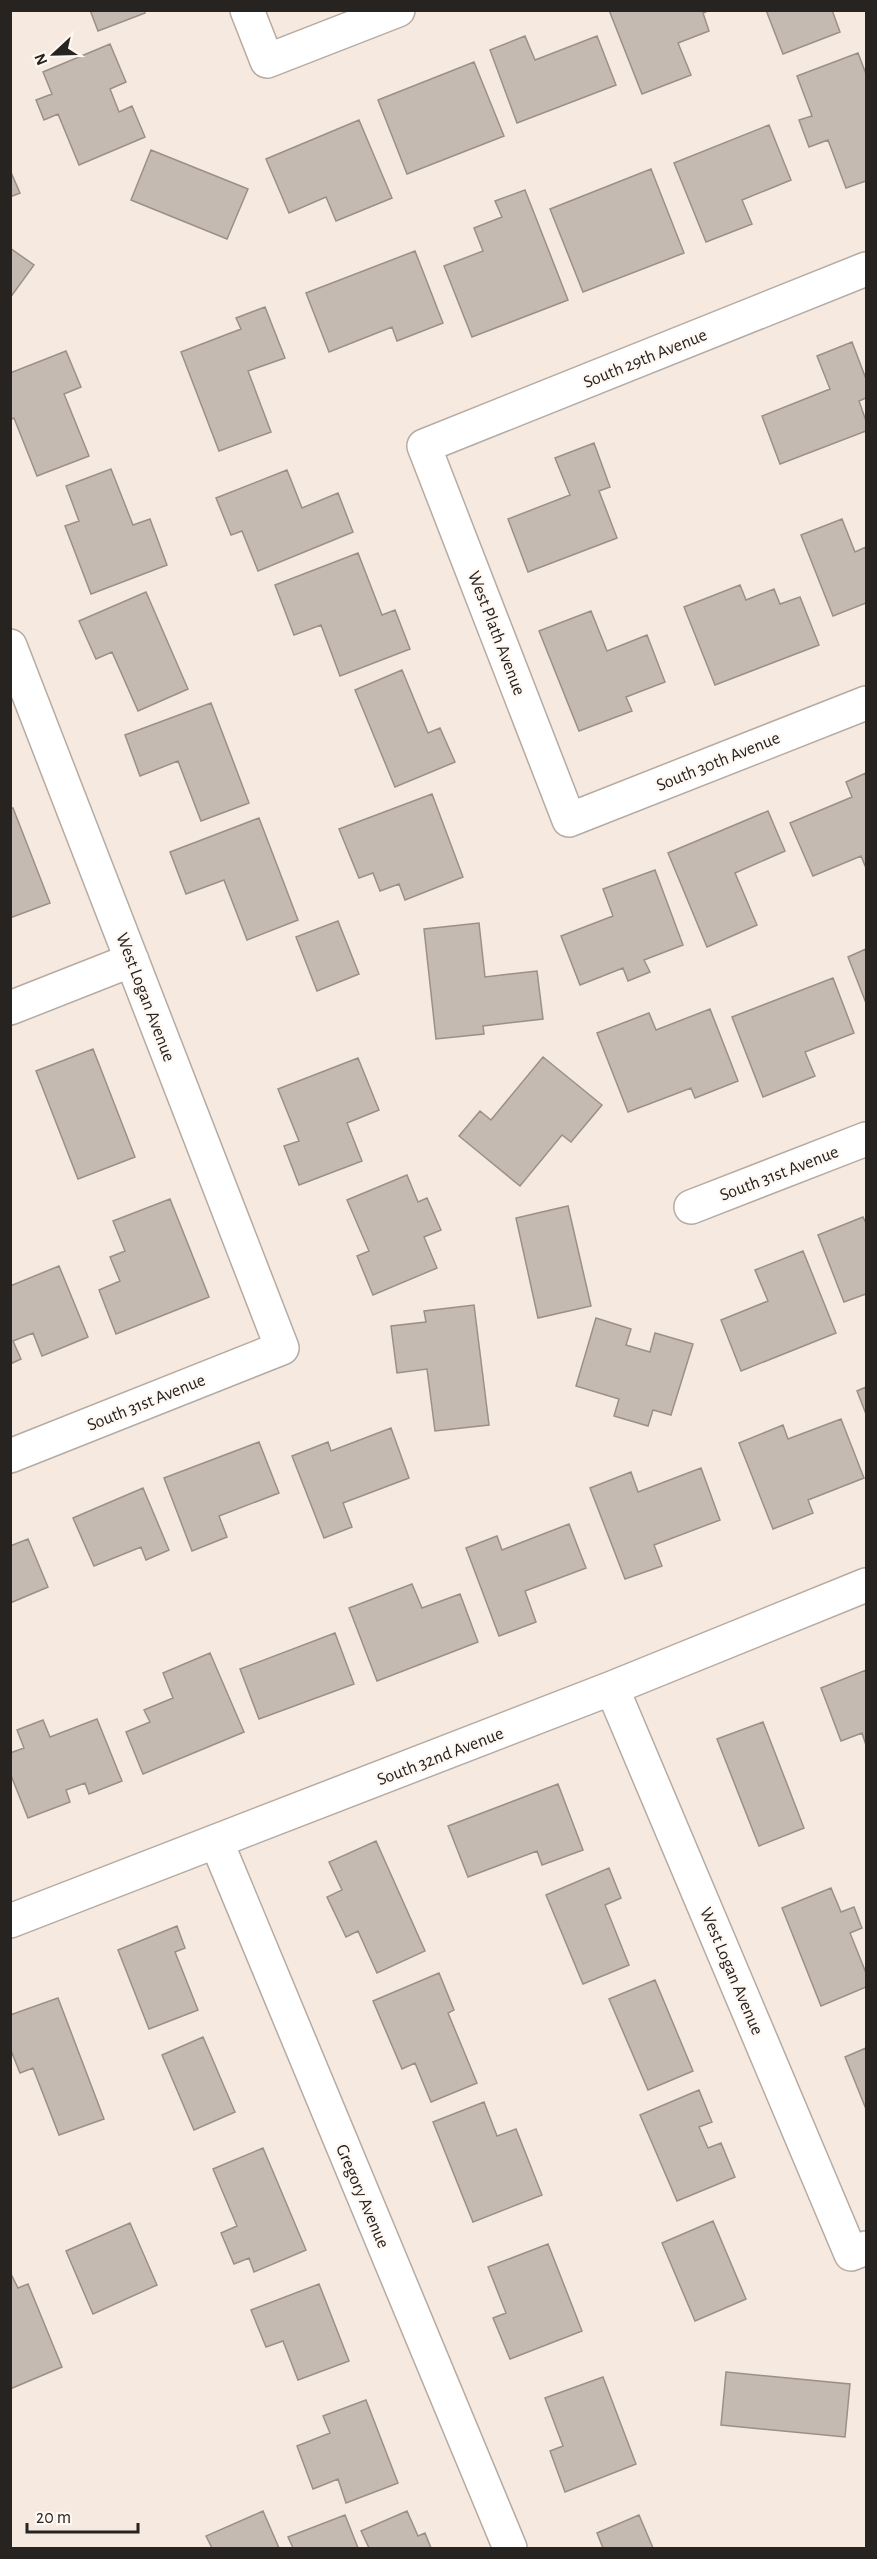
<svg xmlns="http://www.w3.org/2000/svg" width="877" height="2559" viewBox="0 0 877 2559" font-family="'Alegreya Sans',sans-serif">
<rect width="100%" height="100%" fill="#f5e9e0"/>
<path fill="#c5bab1" stroke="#9b9088" stroke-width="1.5" d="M 90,10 L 144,10 L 145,13 L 98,31 Z
M 609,10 L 710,10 L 703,13 L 709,31 L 678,43 L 691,75 L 642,94 Z
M 766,10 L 832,10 L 840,32 L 783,54 Z
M 525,36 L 535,60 L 597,36 L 616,85 L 517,123 L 490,50 Z
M 110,44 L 126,82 L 110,89 L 119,112 L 132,106 L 145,137 L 79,165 L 58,114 L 44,120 L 36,100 L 52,94 L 43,72 Z
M 858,53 L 866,74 L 866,181 L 846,188 L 828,140 L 809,147 L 799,120 L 812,116 L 797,76 Z
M 474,62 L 504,136 L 407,174 L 378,100 Z
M 359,120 L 392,198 L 336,221 L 326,197 L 289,213 L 266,159 Z
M 769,125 L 791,180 L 742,200 L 752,224 L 706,242 L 674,163 Z
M 151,150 L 248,189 L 227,239 L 131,200 Z
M 651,169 L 684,253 L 583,292 L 550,209 Z
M 10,170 L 20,193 L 10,197 Z
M 525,190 L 568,300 L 472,337 L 444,266 L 483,251 L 474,228 L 502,217 L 495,201 Z
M 10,248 L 34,265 L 10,298 Z
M 415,251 L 443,323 L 397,341 L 392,327 L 329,352 L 306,293 Z
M 265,307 L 285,358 L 248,371 L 271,432 L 219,451 L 181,352 L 241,329 L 236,318 Z
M 852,342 L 866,379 L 866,398 L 859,401 L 866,421 L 866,431 L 780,464 L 762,416 L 830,389 L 817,356 Z
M 66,351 L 81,387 L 64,394 L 89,456 L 37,476 L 14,418 L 10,420 L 10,373 Z
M 594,443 L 610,487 L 599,491 L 617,538 L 528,572 L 508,519 L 570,495 L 555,458 Z
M 111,469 L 133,525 L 150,519 L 167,565 L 91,594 L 65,526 L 79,521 L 66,486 Z
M 287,470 L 302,508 L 338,493 L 353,532 L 258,571 L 242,531 L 231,535 L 216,498 Z
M 842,519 L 855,552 L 866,547 L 866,603 L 833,616 L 801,535 Z
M 358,553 L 382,615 L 395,610 L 410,649 L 340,676 L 321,625 L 294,635 L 275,585 Z
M 740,585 L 746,600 L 774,589 L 780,604 L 800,597 L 819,645 L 715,685 L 684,607 Z
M 146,592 L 188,689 L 138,711 L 112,652 L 96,659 L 79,621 Z
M 591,611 L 607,651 L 647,635 L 665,682 L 626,697 L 632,711 L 579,731 L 539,631 Z
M 402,670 L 428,733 L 440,728 L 455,762 L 395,787 L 355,690 Z
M 211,703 L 249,803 L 201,821 L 178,761 L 140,776 L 125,735 Z
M 866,773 L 866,868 L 861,856 L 813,876 L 790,823 L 852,797 L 846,782 Z
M 432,794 L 463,877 L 405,900 L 399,884 L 380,891 L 373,873 L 359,878 L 339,829 Z
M 10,808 L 13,808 L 50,903 L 10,918 Z
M 768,811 L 785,851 L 735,873 L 757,925 L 707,947 L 668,853 Z
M 259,818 L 298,920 L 247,940 L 224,880 L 186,894 L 170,852 Z
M 655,870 L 683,945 L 644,960 L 650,972 L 628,981 L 623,968 L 580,985 L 561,936 L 613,916 L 603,889 Z
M 338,921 L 359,974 L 317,991 L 296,937 Z
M 479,923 L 485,977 L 537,971 L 543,1019 L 483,1026 L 484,1034 L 436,1039 L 424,929 Z
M 866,949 L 866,1003 L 848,957 Z
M 833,978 L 854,1033 L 805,1052 L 815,1076 L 763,1097 L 732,1017 Z
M 710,1009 L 738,1081 L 695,1098 L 691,1088 L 628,1112 L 597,1033 L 649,1013 L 656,1030 Z
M 93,1049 L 135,1157 L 78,1179 L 36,1071 Z
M 543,1057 L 602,1105 L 571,1142 L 562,1135 L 520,1186 L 459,1136 L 480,1111 L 491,1120 Z
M 358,1058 L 379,1110 L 347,1123 L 362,1161 L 299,1185 L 284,1146 L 299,1141 L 278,1089 Z
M 407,1175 L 418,1202 L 427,1198 L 441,1230 L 424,1237 L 437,1268 L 373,1295 L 357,1256 L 369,1251 L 347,1200 Z
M 170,1199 L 209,1297 L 116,1334 L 99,1290 L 120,1281 L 110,1257 L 125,1251 L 113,1221 Z
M 568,1206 L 591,1306 L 538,1318 L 516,1218 Z
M 863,1217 L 866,1223 L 866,1294 L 844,1302 L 818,1235 Z
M 803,1251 L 836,1333 L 741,1371 L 721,1320 L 768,1301 L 755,1270 Z
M 59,1266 L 88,1337 L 42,1356 L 33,1333 L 13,1341 L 21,1359 L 10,1364 L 10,1286 Z
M 474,1305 L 489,1425 L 435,1431 L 427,1369 L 397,1373 L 391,1326 L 426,1322 L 424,1311 Z
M 596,1318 L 631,1329 L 626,1345 L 650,1352 L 655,1333 L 693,1344 L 671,1415 L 653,1410 L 648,1426 L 614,1416 L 619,1399 L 576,1386 Z
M 866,1387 L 866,1414 L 857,1391 Z
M 841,1419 L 864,1478 L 808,1500 L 813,1513 L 773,1529 L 739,1443 L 783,1425 L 788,1439 Z
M 391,1428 L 409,1478 L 343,1503 L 352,1527 L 324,1538 L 292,1456 L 328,1442 L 331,1451 Z
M 259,1442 L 279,1493 L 219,1516 L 227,1537 L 192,1551 L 164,1478 Z
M 701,1468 L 720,1520 L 654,1545 L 662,1566 L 625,1579 L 590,1488 L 631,1472 L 638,1492 Z
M 143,1488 L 169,1550 L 146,1560 L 141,1547 L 94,1566 L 73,1518 Z
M 569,1524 L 586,1568 L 525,1591 L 536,1622 L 499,1636 L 466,1548 L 497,1536 L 502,1550 Z
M 28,1539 L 48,1587 L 10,1603 L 10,1546 Z
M 412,1584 L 422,1608 L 460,1594 L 478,1642 L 377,1681 L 349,1608 Z
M 335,1633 L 354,1684 L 259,1719 L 240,1669 Z
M 210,1653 L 244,1732 L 143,1774 L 126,1732 L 150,1722 L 144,1710 L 173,1698 L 163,1673 Z
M 866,1670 L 866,1745 L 862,1733 L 841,1741 L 821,1688 Z
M 97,1719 L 122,1781 L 89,1794 L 85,1783 L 66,1790 L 70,1802 L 28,1818 L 10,1773 L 10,1753 L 24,1748 L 17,1730 L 43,1720 L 50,1737 Z
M 763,1722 L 804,1828 L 759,1846 L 717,1739 Z
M 558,1784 L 583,1850 L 542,1865 L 537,1851 L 468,1877 L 448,1826 Z
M 376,1841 L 425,1951 L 377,1973 L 358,1931 L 346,1937 L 327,1897 L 342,1890 L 329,1862 Z
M 609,1868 L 621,1898 L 605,1905 L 629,1965 L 583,1984 L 546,1895 Z
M 831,1888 L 841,1912 L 854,1907 L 862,1928 L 850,1933 L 866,1973 L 866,1987 L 821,2006 L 782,1908 Z
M 177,1926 L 185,1948 L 175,1952 L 198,2010 L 149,2029 L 118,1950 Z
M 439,1973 L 454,2010 L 448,2013 L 477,2083 L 431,2102 L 415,2063 L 402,2069 L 373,2001 Z
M 655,1980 L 693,2071 L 648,2090 L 609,1999 Z
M 58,1998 L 104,2119 L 59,2135 L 33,2068 L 20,2073 L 10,2048 L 10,2015 Z
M 203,2037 L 235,2112 L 194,2130 L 162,2055 Z
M 866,2048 L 866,2109 L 845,2057 Z
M 699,2090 L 712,2122 L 699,2127 L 708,2148 L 721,2143 L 735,2177 L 677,2201 L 640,2115 Z
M 484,2102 L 497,2136 L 516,2129 L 542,2195 L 473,2222 L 433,2122 Z
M 263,2148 L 306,2250 L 254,2272 L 249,2258 L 234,2264 L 221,2233 L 237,2226 L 213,2169 Z
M 713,2221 L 746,2299 L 695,2321 L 662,2243 Z
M 130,2223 L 157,2285 L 93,2314 L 66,2251 Z
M 548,2244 L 582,2331 L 510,2359 L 493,2318 L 506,2313 L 488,2267 Z
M 10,2272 L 18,2288 L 28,2284 L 62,2367 L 10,2389 Z
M 319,2284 L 349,2361 L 298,2380 L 283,2341 L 266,2347 L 251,2310 Z
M 726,2372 L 850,2384 L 845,2437 L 721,2425 Z
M 603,2377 L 636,2464 L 565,2492 L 550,2451 L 563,2446 L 545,2398 Z
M 366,2400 L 398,2483 L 346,2503 L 338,2479 L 313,2489 L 297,2446 L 330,2433 L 323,2416 Z
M 263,2511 L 279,2548 L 212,2548 L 206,2536 Z
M 407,2511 L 418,2536 L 425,2533 L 431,2548 L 369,2548 L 361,2531 Z
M 345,2515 L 358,2548 L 293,2548 L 288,2537 Z
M 639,2515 L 653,2548 L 603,2548 L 597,2533 Z"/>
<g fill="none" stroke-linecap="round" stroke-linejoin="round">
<defs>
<path id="minor" d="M 247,10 L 267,61 L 398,10
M 866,269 L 424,446 L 569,820 L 866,703
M 10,646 L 282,1348 L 10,1456
M 10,1008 L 132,960
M 691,1207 L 866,1139
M 612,1688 L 851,2254 L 866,2248
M 217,1843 L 510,2548
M 10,1921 L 612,1688 L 866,1585"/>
</defs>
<use href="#minor" stroke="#b6aba2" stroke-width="36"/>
<use href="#minor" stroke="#fff" stroke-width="33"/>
</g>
<g text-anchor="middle" stroke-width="4.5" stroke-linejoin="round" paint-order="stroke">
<g font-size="18" fill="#272320" stroke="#fef7f2">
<text transform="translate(645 358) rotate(-22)" y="6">South 29th Avenue</text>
<text transform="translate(497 633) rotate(69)" y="6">West Plath Avenue</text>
<text transform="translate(718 761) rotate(-22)" y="6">South 30th Avenue</text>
<text transform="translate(146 997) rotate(69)" y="6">West Logan Avenue</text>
<text transform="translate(779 1173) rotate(-21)" y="6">South 31st Avenue</text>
<text transform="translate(146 1402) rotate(-22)" y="6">South 31st Avenue</text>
<text transform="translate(440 1756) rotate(-21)" y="6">South 32nd Avenue</text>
<text transform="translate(732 1971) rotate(67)" y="6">West Logan Avenue</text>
<text transform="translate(363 2196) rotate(67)" y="6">Gregory Avenue</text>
</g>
</g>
<rect width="877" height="2559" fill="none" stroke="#272320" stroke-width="24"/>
<g transform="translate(54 54) rotate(248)" stroke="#fef7f2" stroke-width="4.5" paint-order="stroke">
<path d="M0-4.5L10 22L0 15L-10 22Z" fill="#272320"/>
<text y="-9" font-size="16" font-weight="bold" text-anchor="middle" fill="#272320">N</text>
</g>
<path d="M27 2523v9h111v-9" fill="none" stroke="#272320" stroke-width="3"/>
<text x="36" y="2523" font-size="18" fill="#272320" stroke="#fef7f2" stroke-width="4.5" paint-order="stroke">20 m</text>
</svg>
